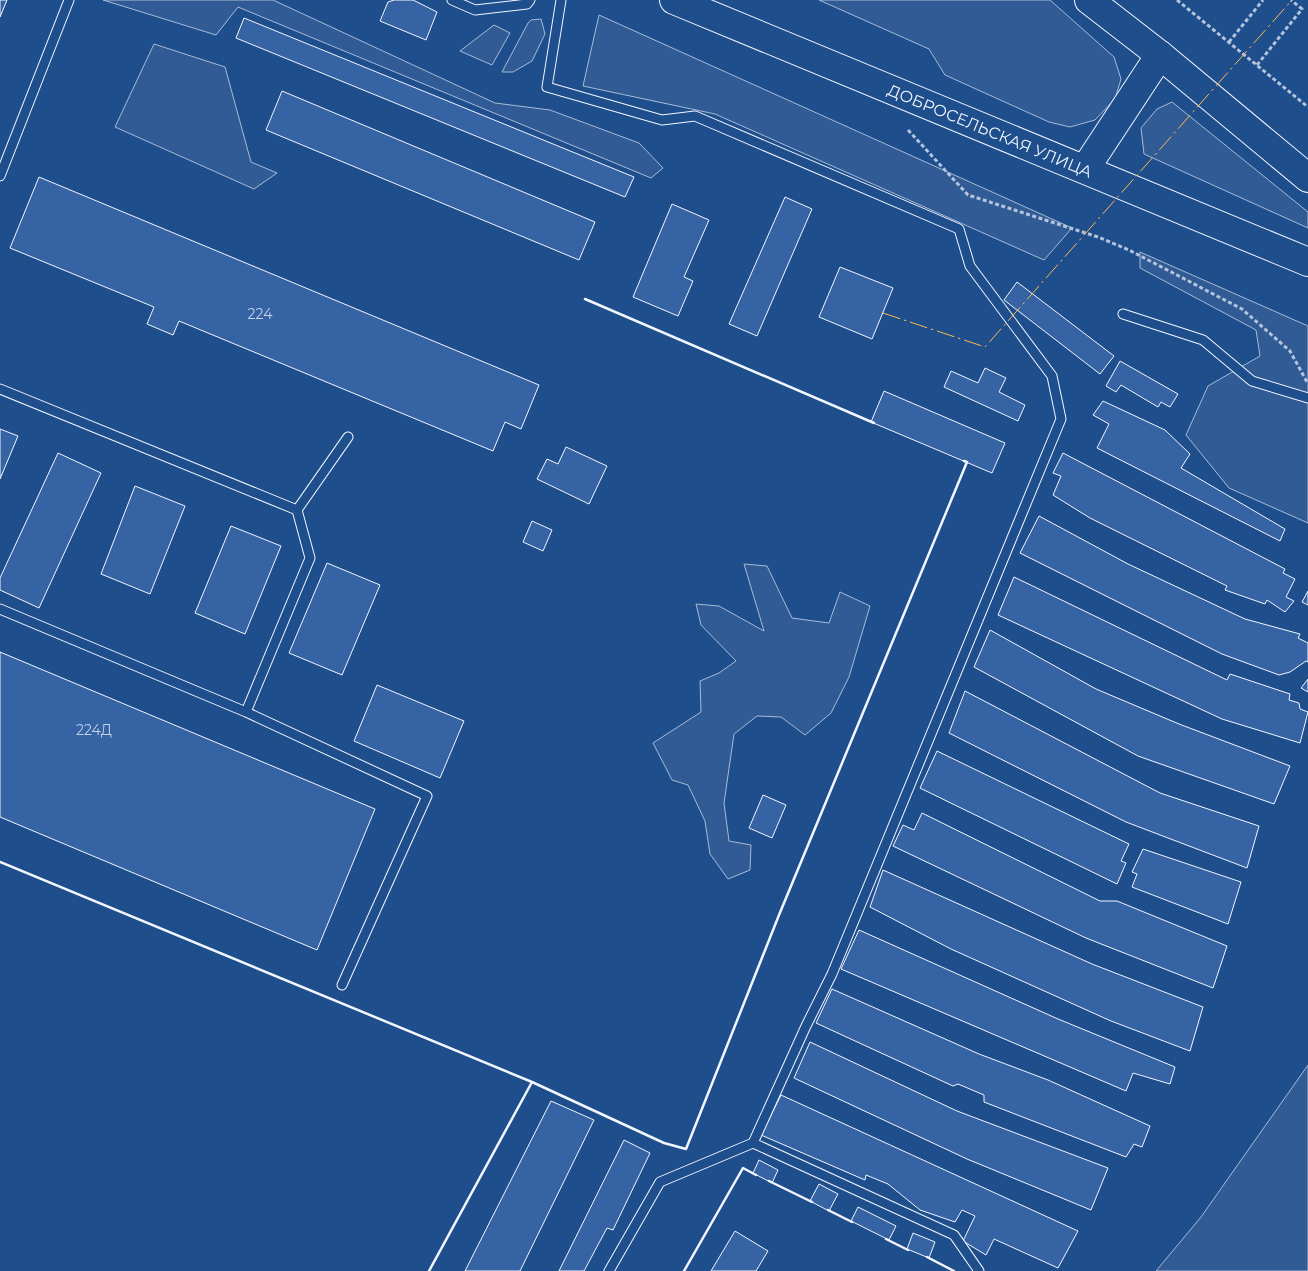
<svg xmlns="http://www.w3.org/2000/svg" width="1308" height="1271" viewBox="0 0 1308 1271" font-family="Montserrat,sans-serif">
<rect width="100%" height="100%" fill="#1f4e8c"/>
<path fill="#305b95" stroke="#a8bbd7" d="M 103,0 L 273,0 L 495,103 L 550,110 L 639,143 L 663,168 L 651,178 L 238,7 L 216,35 Z
M 819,0 L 1050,0 L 1114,57 L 1121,79 L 1115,99 L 1095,120 L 1070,127 L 1049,122 L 945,75 L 929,49 Z
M 599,15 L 1072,228 L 1044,260 L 715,114 L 583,86 Z
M 541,19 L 545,34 L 532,61 L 513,72 L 502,72 L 528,23 L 531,20 Z
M 494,25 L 510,33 L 492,65 L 460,51 Z
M 154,44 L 225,67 L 251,162 L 277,173 L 254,189 L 115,127 Z
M 1172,102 L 1308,212 L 1308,228 L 1144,154 L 1141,128 L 1157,109 Z
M 1140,252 L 1308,326 L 1308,523 L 1229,488 L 1186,435 L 1208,386 L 1260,356 L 1256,330 L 1140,268 Z
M 744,564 L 767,566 L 792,618 L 829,623 L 840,592 L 870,606 L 849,677 L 831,713 L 805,735 L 781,717 L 757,716 L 734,734 L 724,803 L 729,841 L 751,845 L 750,870 L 728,879 L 710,854 L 705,821 L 688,785 L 672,780 L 653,743 L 701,712 L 700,681 L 719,673 L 736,661 L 701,625 L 696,604 L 719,606 L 764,631 Z
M 1308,1065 L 1308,1271 L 1156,1271 L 1201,1217 Z"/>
<path fill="#3563a3" stroke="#f2f6ff" d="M 0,0 L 7,0 L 0,17 Z
M 394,0 L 413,0 L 437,12 L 426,40 L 380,21 L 388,2 Z
M 244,18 L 634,177 L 625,197 L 236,38 Z
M 282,91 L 595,222 L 579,260 L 266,130 Z
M 39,177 L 539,385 L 521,429 L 505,422 L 493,451 L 179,321 L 173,335 L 147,324 L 154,307 L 10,248 Z
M 785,197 L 812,209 L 757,336 L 729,324 Z
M 672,204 L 709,220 L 684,277 L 693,281 L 678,316 L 633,297 Z
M 840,267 L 893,288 L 872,339 L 819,317 Z
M 1017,282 L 1114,356 L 1100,374 L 1004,300 Z
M 1120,361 L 1178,394 L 1170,407 L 1161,402 L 1158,407 L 1121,385 L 1116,392 L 1106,386 Z
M 985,368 L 1006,378 L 999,392 L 1025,405 L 1018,421 L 944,387 L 951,371 L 978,383 Z
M 884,391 L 1005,443 L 992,473 L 871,422 Z
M 1103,401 L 1165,430 L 1190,454 L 1181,468 L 1285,529 L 1280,541 L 1097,448 L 1109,424 L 1093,415 Z
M 0,429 L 18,436 L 0,479 Z
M 566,447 L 607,466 L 589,504 L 537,479 L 547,459 L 558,464 Z
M 58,453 L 101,473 L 39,608 L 0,590 L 0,578 Z
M 1063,453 L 1285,569 L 1283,573 L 1295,579 L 1286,597 L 1294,601 L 1285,612 L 1267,600 L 1265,604 L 1225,590 L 1227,586 L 1090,518 L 1053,495 L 1061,476 L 1053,473 Z
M 135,486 L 185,506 L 150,594 L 101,574 Z
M 1039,516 L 1128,564 L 1245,619 L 1300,634 L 1298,638 L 1308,643 L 1308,662 L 1306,661 L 1290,672 L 1279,675 L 1222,654 L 1020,553 Z
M 532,521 L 552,530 L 543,551 L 523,542 Z
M 231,526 L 281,546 L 245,634 L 195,613 Z
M 327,563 L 380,585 L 342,675 L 289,653 Z
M 1014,577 L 1227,680 L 1230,674 L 1290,694 L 1289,700 L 1299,703 L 1300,709 L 1308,712 L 1300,743 L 1222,719 L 998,615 Z
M 1308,591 L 1308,605 L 1302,602 Z
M 990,630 L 1096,689 L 1179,724 L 1290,766 L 1274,804 L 1138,756 L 974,667 Z
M 0,652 L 375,809 L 317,950 L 0,817 Z
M 1308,679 L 1308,692 L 1301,688 Z
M 377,685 L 464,721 L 440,778 L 354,741 Z
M 965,691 L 1160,793 L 1259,826 L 1247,868 L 1126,822 L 949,733 Z
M 937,751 L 1129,844 L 1121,861 L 1126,863 L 1117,884 L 920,788 Z
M 763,795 L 786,805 L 772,838 L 749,828 Z
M 922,813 L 1100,901 L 1117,901 L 1227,946 L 1213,988 L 1086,938 L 893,846 L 903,825 L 914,830 Z
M 1143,849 L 1241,882 L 1228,924 L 1132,887 L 1137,874 L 1132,872 Z
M 883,870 L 1092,964 L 1203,1007 L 1190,1051 L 1111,1021 L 951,949 L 870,907 Z
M 859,930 L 1058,1019 L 1175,1067 L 1170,1084 L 1133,1073 L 1126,1091 L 841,969 Z
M 832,989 L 979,1054 L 1048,1080 L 1150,1126 L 1142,1147 L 1134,1144 L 1126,1157 L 984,1102 L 984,1095 L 958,1084 L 953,1086 L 816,1023 Z
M 810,1042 L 957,1111 L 1108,1168 L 1091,1210 L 967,1159 L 794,1078 Z
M 781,1095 L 1078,1231 L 1058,1268 L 994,1239 L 986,1255 L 963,1241 L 975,1216 L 962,1210 L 955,1222 L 920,1210 L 888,1184 L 866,1175 L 865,1180 L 761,1135 Z
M 551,1101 L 594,1120 L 520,1271 L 465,1271 Z
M 624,1140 L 650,1153 L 613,1230 L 607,1228 L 584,1271 L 559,1271 Z
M 759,1160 L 778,1170 L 772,1183 L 753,1173 Z
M 819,1184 L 838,1194 L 829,1211 L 810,1201 Z
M 858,1207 L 896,1226 L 889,1240 L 851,1221 Z
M 735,1231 L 768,1251 L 756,1271 L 711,1271 Z
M 913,1233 L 935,1242 L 929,1258 L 907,1249 Z"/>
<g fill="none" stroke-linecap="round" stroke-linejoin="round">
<defs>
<path id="service" d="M 452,0 L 475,10 L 527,4 L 530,0
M 561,0 L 547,87 L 662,120 L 695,116 L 959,229 L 970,266 L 1052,376 L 1061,419 L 832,974 L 806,1026 L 753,1143 L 660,1182 L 609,1271
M 0,176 L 69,0
M 1123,314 L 1203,340 L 1252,381 L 1308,398
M 0,389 L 297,510 L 348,437
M 297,510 L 310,558 L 246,712 L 427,796 L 342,985
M 0,609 L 246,712
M 753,1143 L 954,1235 L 979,1271"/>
<g id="primary">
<path id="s1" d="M 674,0 L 1308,262"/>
<path d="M 1085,169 L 1160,55"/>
</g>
<path id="trunk" d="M 1089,0 L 1160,55 L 1308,178"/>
</defs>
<use href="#service" stroke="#f2f6ff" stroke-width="11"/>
<use href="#primary" stroke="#f2f6ff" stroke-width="30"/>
<use href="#trunk" stroke="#f2f6ff" stroke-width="30"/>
<path stroke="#b3c4dc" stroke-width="3" stroke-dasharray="4 2.5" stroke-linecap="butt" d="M 1177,0 L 1308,107
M 1229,42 L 1263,0
M 1257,65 L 1302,9 L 1291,0
M 908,130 L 968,195 L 1098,237 L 1129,250 L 1242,309 L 1290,351 L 1307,382"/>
<use href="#service" stroke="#1f4e8c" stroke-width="9"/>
<use href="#primary" stroke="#1f4e8c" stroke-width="28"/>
<use href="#trunk" stroke="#1f4e8c" stroke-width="28"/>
<path stroke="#f2f6ff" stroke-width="2.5" d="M 585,299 L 874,423
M 0,862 L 532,1082 L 429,1271
M 532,1082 L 664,1143 L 686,1149 L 779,915 L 967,462 L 964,461
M 769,1181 L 812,1202
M 828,1210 L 852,1222
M 886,1239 L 908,1250
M 927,1257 L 954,1271
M 684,1271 L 743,1168 L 756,1175"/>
<path stroke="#ffb74d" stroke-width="1" stroke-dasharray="18 4 2.5 4" stroke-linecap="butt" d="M 883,313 L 985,347 L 1292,0"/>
</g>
<g text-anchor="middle" stroke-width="4" stroke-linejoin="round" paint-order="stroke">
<g font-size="14" fill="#c3d1e8">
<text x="260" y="319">224</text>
<text x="94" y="735">224Д</text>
</g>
<g font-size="16" fill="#f2f6ff" stroke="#1f4e8c">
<text dy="6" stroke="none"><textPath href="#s1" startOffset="342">ДОБРОСЕЛЬСКАЯ УЛИЦА</textPath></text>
</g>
</g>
</svg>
